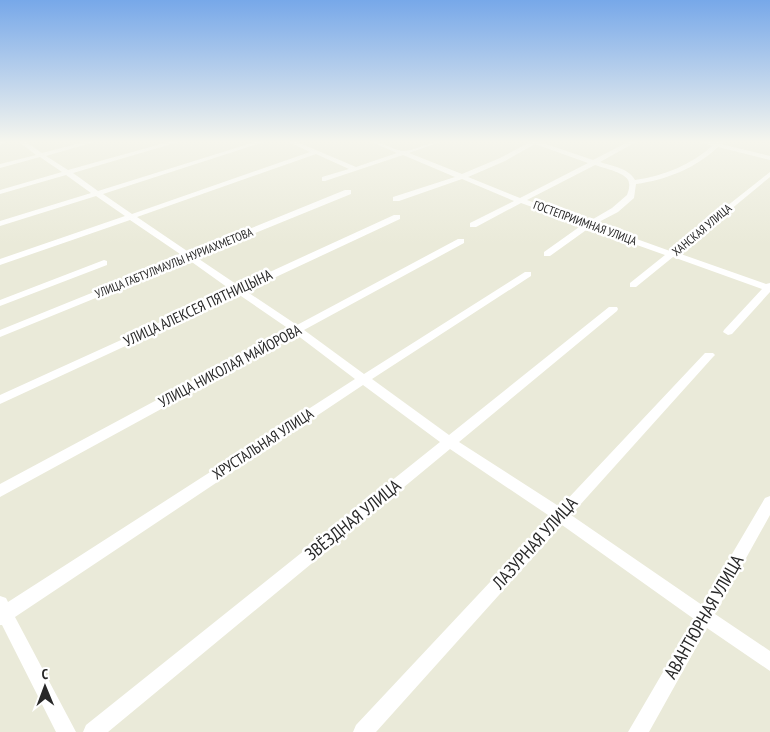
<svg xmlns="http://www.w3.org/2000/svg" width="770" height="732" viewBox="0 0 770 732" font-family="'PT Sans Narrow',sans-serif">
<rect width="100%" height="100%" fill="#eaead9"/>
<g fill="none" stroke-linecap="round" stroke-linejoin="round">
<path fill="#fff" fill-rule="evenodd" d="M 0,142 L 6,142 L 0,145 Z
M 19,142 L 26,142 L 42,153 L 84,142 L 94,142 L 46,156 L 68,170 L 168,142 L 178,142 L 73,173 L 98,191 L 255,142 L 264,142 L 103,194 L 132,214 L 310,152 L 289,142 L 297,142 L 356,167 L 397,153 L 372,142 C 383,142 391,149 402,151 C 411,152 428,142 440,142 L 409,153 L 462,174 L 500,158 L 530,142 L 540,142 L 593,160 L 628,142 L 636,142 L 600,162 C 611,166 629,168 635,180 C 663,176 691,165 712,146 L 701,142 L 723,142 L 721,144 L 770,156 L 770,160 L 718,147 C 696,168 666,180 636,184 L 634,198 L 618,212 L 595,224 L 670,251 L 770,172 L 770,177 L 678,253 L 766,284 L 770,283 L 770,292 L 732,334 L 728,335 L 723,332 L 724,330 L 762,289 L 673,257 L 636,287 L 630,287 L 630,283 L 665,255 L 589,228 L 550,256 L 544,256 L 544,252 L 582,225 L 521,203 L 476,227 L 470,227 L 470,223 L 514,201 L 462,179 L 399,201 L 393,201 L 393,197 L 455,177 L 403,155 L 325,181 L 322,181 L 322,177 L 349,169 L 316,154 L 137,217 L 190,253 L 345,190 L 351,190 L 351,194 L 196,257 L 239,286 L 394,215 L 400,215 L 400,219 L 246,291 L 297,325 L 458,239 L 464,239 L 464,243 L 304,330 L 364,374 L 525,272 L 531,272 L 531,276 L 372,379 L 449,435 L 609,307 L 617,307 L 618,309 L 617,311 L 459,442 L 560,507 L 705,353 L 713,353 L 715,355 L 713,357 L 571,515 L 702,605 L 765,498 L 770,496 L 770,515 L 715,614 L 770,651 L 770,671 L 707,628 L 649,732 L 628,732 L 694,619 L 562,525 L 376,732 L 353,732 L 356,725 L 551,517 L 450,449 L 108,732 L 83,732 L 86,725 L 440,442 L 363,385 L 15,617 L 76,732 L 56,732 L 2,625 L 0,625 L 0,596 L 6,598 L 8,602 L 355,379 L 297,335 L 0,497 L 0,484 L 289,329 L 238,294 L 0,404 L 0,395 L 231,290 L 189,260 L 0,337 L 0,330 L 183,256 L 130,220 L 0,265 L 0,259 L 125,216 L 96,196 L 0,226 L 0,221 L 91,193 L 66,175 L 0,194 L 0,190 L 62,172 L 40,157 L 0,168 L 0,164 L 36,155 ZM 535,144 L 588,163 L 520,198 L 468,177 L 505,161 ZM 595,165 C 603,168 629,173 629,183 C 630,187 628,192 627,195 L 612,208 L 588,222 L 527,200 Z
M 104,260 L 107,261 L 107,265 L 0,306 L 0,300 Z"/>
</g>
<linearGradient id="sky" x2="0" y2="1"><stop stop-color="#77a8e9"/><stop offset="0.58" stop-color="#f6f6ee"/><stop offset="1" stop-color="#f6f6ee" stop-opacity="0"/></linearGradient>
<rect width="770" height="244" fill="url(#sky)"/>
<g text-anchor="middle" stroke-width="5" stroke-linejoin="round" paint-order="stroke">
<g font-size="12" fill="#282828" stroke="#fff">
<text transform="translate(585 223) rotate(20)" y="4">ГОСТЕПРИИМНАЯ УЛИЦА</text>
<text transform="translate(702 230) rotate(-40)" y="4">ХАНСКАЯ УЛИЦА</text>
<text transform="translate(174 263) rotate(-22)" y="4">УЛИЦА ГАБТУЛМАУЛЫ НУРИАХМЕТОВА</text>
</g>
<g font-size="15" fill="#282828" stroke="#fff">
<text transform="translate(198 308) rotate(-25)" y="5">УЛИЦА АЛЕКСЕЯ ПЯТНИЦЫНА</text>
<text transform="translate(230 366) rotate(-28)" y="5">УЛИЦА НИКОЛАЯ МАЙОРОВА</text>
<text transform="translate(263 444) rotate(-33)" y="5">ХРУСТАЛЬНАЯ УЛИЦА</text>
</g>
<g font-size="18" fill="#282828" stroke="#fff">
<text transform="translate(353 520) rotate(-39)" y="6">ЗВЁЗДНАЯ УЛИЦА</text>
<text transform="translate(535 543) rotate(-48)" y="6">ЛАЗУРНАЯ УЛИЦА</text>
<text transform="translate(704 617) rotate(-60)" y="6">АВАНТЮРНАЯ УЛИЦА</text>
</g>
</g>
<g transform="translate(45 687) rotate(359)" stroke="#ffffff" stroke-width="4" paint-order="stroke">
<path d="M0-4L9 19L0 12L-9 19Z" fill="#282828"/>
<text y="-8" font-size="14" font-weight="bold" text-anchor="middle" fill="#282828">С</text>
</g>
</svg>
